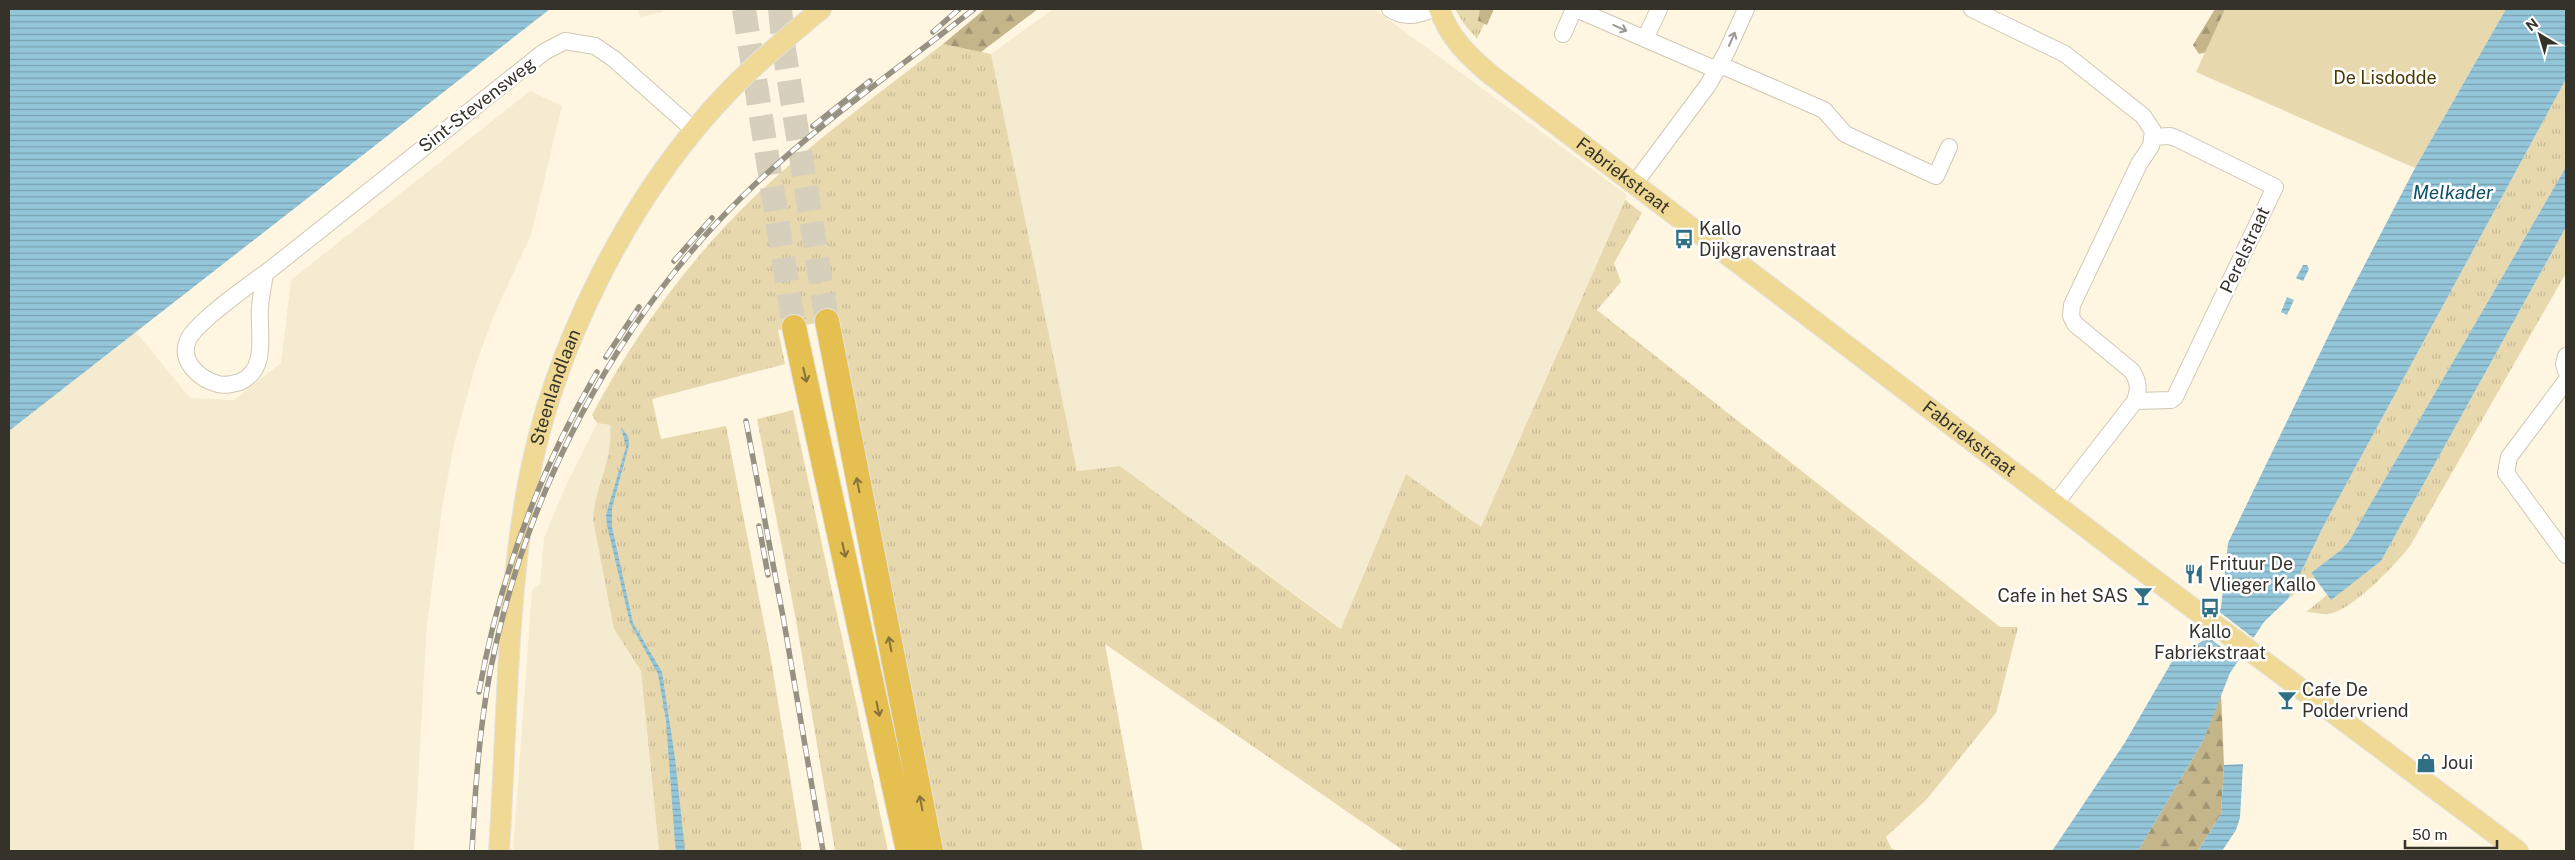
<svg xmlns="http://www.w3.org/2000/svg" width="2575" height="860" viewBox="0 0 2575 860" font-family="'Public Sans',sans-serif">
<defs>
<pattern id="grass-tufts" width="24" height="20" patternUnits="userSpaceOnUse" patternTransform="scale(1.25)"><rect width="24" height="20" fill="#e7d8ae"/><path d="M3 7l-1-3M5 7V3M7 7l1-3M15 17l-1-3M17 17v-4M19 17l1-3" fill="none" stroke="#c7ba96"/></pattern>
<pattern id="forest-firs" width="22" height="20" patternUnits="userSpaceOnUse" patternTransform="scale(1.25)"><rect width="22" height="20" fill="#c4b58b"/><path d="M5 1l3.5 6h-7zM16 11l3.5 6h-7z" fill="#a09472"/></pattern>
<pattern id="water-rules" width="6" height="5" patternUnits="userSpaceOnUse" patternTransform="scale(1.25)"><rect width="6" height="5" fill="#94c6da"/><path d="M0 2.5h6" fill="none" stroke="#7aa1b1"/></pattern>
</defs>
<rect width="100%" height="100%" fill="#fef6e1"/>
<path fill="#f5ebd0" d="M 638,9 L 662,9 L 663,12 L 640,17 Z
M 1053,9 L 1374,9 L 1627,195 L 1481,528 L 1406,474 L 1342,629 L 1120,466 L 1077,471 L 991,54 Z
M 530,91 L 562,106 L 531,235 L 494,315 L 476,364 L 454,444 L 442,508 L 427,625 L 414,851 L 9,851 L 9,431 L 136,332 L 190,398 L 234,400 L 281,363 L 291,280 Z
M 597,423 L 610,425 L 611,445 L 608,463 L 614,629 L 641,671 L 659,851 L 513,851 L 532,590 L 540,584 L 544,538 L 566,485 Z"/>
<path fill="url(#grass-tufts)" d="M 1455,9 L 1491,9 L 1477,39 L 1464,24 Z
M 943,44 L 991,54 L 1077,471 L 1120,466 L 1341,629 L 1406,474 L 1481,527 L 1625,200 L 1642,213 L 1614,263 L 1621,282 L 1597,310 L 2000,627 L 2018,627 L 1996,713 L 1927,799 L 1886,837 L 1891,848 L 1896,851 L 1404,851 L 1105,644 L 1143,851 L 943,851 L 838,319 L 778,330 L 785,364 L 652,399 L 661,439 L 726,426 L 772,665 L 802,851 L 659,851 L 641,671 L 614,629 L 593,519 C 596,483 613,463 610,425 L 597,423 L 592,415 C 634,336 687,262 752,199 C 811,143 878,94 943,44 Z
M 2566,79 L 2566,167 L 2349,541 L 2341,550 L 2311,573 L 2315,579 L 2288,599 L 2324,525 Z
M 2566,227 L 2566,273 L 2410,546 C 2395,565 2353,610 2329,614 C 2322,615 2313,612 2306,612 L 2327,595 L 2331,599 L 2381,561 Z
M 793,410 L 888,851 L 835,851 L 796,620 L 757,419 Z"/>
<path fill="url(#forest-firs)" d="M 985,9 L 1038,9 L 981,52 L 943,44 Z
M 1480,9 L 1494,9 L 1487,25 L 1478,21 Z
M 2215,9 L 2232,9 L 2215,50 L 2199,54 L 2193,45 Z
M 2221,694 L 2224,765 L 2221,814 L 2198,851 L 2138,851 L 2203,741 Z"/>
<path fill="#e7d8ae" d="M 2225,9 L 2506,9 L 2415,168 L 2196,72 Z"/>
<path fill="url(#water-rules)" d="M 9,9 L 550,9 L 9,431 Z
M 2506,9 L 2566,9 L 2566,79 L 2324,525 L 2288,599 L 2264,622 L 2230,673 L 2203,741 L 2138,851 L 2052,851 L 2124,744 L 2174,658 L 2206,639 L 2221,608 L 2228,543 L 2339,314 L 2415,168 Z
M 2566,167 L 2566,227 L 2381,561 L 2331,600 L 2311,573 L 2341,550 L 2349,541 Z
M 2303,265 L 2307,265 L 2309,269 L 2303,281 L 2296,278 Z
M 2287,297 L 2294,300 L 2287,315 L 2281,312 Z
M 621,427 L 628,436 L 629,445 L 612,508 L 612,527 L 633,623 L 662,672 L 675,758 L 685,851 L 676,851 L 675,843 L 666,720 L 658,674 L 630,623 L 607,525 L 606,515 L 626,447 Z
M 2243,764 L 2240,818 L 2236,830 L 2222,851 L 2198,851 L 2221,814 L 2224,765 Z"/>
<path fill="#fef6e1" d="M 2217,610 L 2256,640 L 2241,661 L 2205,635 Z"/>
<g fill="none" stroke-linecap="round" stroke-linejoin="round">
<path stroke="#d6cfbc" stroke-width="24" stroke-dasharray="24 12" stroke-linecap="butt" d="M 744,9 L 794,327
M 780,9 L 784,49 L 827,321"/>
<defs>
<path id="minor" d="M 1390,9 C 1404,18 1417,16 1432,9
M 1576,9 L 1710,67 L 1725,67 L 1824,110 L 1845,134 L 1936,176 L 1949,147
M 1972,9 L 2065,54 L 2143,116 L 2153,131 L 2151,146 L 2139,164 L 2072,305 L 2071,316 L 2075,324 L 2132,371 C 2139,382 2139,389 2135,401 L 2055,504
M 1563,34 L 1574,9
M 1645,39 L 1659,9
M 1635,183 L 1708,85 L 1726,53 L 1746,9
M 265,274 C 263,285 261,296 260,307 C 258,333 269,369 240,382 C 233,384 224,386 218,384 C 199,379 179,361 188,340 C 197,321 252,283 271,269 C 362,197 453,124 544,52 L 565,41 L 595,46 L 614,59 L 695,131
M 2566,356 L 2564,364 L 2566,371
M 2566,381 L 2509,457 L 2506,473 L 2566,555
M 2135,401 L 2171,400 L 2175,397 L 2275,187 L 2178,139 L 2170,136 L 2152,137"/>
<g id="major">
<path id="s1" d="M 1439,9 C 1450,38 1467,55 1491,75 L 2143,571 L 2518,851"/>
<path id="s2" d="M 499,851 C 507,731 506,608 527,489 C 552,349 630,193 730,90 C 758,61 790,35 821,9"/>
</g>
<path id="highway" d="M 827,321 L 931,851
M 794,327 L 908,851"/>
</defs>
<use href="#minor" stroke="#d0c8b4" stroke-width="18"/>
<use href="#major" stroke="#e3e2e1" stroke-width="22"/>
<use href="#highway" stroke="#e3e2e1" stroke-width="26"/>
<use href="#minor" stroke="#fff" stroke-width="16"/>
<use href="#major" stroke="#efd995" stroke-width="20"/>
<use href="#highway" stroke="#e5bf4f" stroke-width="24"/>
<defs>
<path id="rail" d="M 933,32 L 959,9
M 813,126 L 870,81
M 674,261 L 712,218
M 606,357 L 639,307
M 746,421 L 784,622 L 823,851
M 759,526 L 768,575
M 479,692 C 499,580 539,471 597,372
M 472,851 C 475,791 479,732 490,672 C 525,494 615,320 746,193 C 814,127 899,68 974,9"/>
</defs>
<use href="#rail" stroke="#979183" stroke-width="5.5"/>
<use href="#rail" stroke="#fff" stroke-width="4" stroke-dasharray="11" stroke-linecap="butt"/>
</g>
<defs><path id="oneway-shaft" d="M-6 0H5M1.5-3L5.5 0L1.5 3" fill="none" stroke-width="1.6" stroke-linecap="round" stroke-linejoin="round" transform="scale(1.25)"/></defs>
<g stroke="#9a9894">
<use href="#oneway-shaft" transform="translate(1620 28) rotate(24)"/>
<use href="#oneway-shaft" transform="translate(1732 39) rotate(-66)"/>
</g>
<g stroke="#84713b">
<use href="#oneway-shaft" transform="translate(805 375) rotate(77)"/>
<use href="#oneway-shaft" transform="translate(858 485) rotate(-101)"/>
<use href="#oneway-shaft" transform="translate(844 550) rotate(77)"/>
<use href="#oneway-shaft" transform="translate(890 644) rotate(-101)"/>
<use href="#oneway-shaft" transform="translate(878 709) rotate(78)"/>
<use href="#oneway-shaft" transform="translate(921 803) rotate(-101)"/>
</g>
<defs>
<symbol id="bus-bare" viewBox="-9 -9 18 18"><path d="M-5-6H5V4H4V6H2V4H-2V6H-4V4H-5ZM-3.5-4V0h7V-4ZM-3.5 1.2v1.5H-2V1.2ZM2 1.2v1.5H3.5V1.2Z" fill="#316f85" stroke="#fff" stroke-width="2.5" paint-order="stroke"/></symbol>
<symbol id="restaurant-bare" viewBox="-9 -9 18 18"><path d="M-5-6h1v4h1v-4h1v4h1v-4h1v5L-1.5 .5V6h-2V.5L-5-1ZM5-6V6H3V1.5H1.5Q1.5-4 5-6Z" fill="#316f85" stroke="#fff" stroke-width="2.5" paint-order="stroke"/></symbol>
<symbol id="bar-bare" viewBox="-9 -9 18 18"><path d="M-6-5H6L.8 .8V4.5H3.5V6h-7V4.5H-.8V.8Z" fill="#316f85" stroke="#fff" stroke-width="2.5" paint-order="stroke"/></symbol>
<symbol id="shop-bare" viewBox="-9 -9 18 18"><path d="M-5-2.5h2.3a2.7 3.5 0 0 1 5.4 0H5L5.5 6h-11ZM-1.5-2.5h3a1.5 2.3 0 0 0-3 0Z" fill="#316f85" stroke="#fff" stroke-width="2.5" paint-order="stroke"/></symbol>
</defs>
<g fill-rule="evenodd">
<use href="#bus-bare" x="1670" y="225" width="28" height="28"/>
<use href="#restaurant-bare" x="2180" y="560" width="28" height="28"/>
<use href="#bar-bare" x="2129" y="582" width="28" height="28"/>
<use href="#bus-bare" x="2196" y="594" width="28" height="28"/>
<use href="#bar-bare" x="2273" y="686" width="28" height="28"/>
<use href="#shop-bare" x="2412" y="749" width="28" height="28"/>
</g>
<g text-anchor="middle" stroke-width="5" stroke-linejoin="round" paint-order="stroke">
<g font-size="18" fill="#4a3902" stroke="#fff">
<text x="2385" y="84">De Lisdodde</text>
</g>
<g font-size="18" fill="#35322a" stroke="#fff">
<text transform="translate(477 105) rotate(-38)" y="6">Sint-Stevensweg</text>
<text dy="6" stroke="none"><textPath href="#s1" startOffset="251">Fabriekstraat</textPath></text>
<text transform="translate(2245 250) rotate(-65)" y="6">Perelstraat</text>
<text dy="6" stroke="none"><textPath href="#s2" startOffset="469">Steenlandlaan</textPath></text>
<text dy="6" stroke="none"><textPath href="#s1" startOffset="686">Fabriekstraat</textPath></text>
</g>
<g font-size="18" fill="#35322a" stroke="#fff" text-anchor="start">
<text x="1699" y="235">Kallo<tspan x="1699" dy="21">Dijkgravenstraat</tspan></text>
<text x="2209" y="570">Frituur De<tspan x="2209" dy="21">Vlieger Kallo</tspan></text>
<text x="2128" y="602" text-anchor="end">Cafe in het SAS</text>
<text x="2210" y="638" text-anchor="middle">Kallo<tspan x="2210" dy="21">Fabriekstraat</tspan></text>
<text x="2302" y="696">Cafe De<tspan x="2302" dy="21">Poldervriend</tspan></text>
<text x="2441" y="769">Joui</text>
</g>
<g font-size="19" font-style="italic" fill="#0e5166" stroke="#fff">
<text x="2453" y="199">Melkader</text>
</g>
</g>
<rect width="2575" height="860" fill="none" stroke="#35322a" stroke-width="20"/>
<g transform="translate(2540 35) rotate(322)" stroke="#ffffff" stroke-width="4" paint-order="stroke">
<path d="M0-4L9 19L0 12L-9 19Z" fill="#35322a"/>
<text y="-8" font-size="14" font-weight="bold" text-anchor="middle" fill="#35322a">N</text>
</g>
<path d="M2405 840v8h92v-8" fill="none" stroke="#35322a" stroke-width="2.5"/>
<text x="2412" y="840" font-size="15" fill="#35322a" stroke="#ffffff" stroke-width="4" paint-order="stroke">50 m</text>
</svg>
